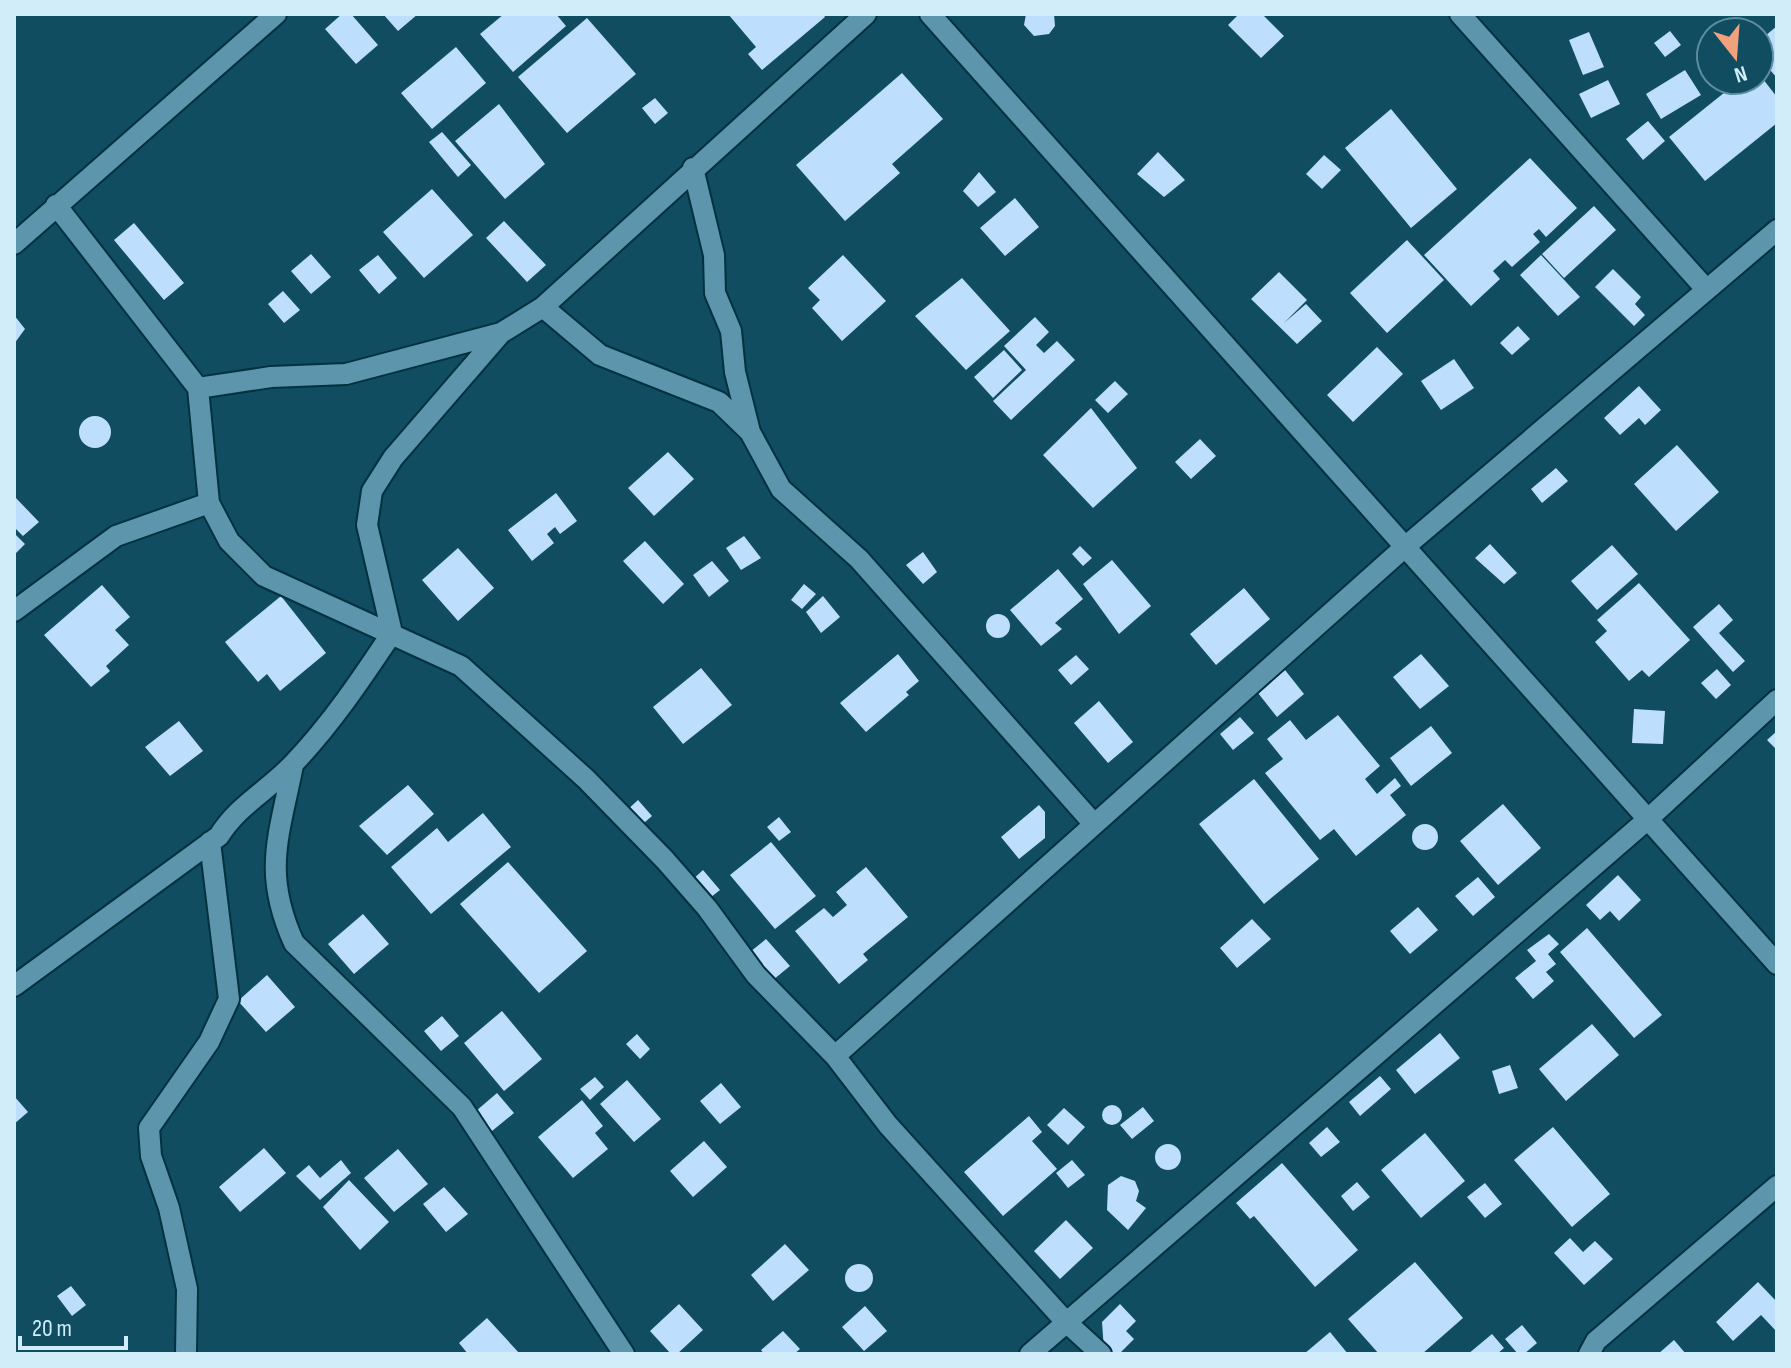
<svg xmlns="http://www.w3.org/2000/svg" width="1791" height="1368" viewBox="0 0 1791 1368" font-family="'Sofia Sans Condensed',sans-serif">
<rect width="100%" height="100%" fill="#104d61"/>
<path fill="#bddefc" d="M 342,14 L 351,14 L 378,45 L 356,64 L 325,29 Z
M 383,14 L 418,14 L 398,31 Z
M 504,14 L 556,14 L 566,26 L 513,72 L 480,34 Z
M 728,14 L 823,14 L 825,17 L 762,70 L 748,54 L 756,47 Z
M 1026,14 L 1054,14 L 1055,26 L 1049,34 L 1034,36 L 1024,25 Z
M 1239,14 L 1262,14 L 1284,36 L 1261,58 L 1228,25 Z
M 587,18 L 636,74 L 567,133 L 518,77 Z
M 1777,26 L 1777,78 L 1759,57 L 1759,41 Z
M 1670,31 L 1681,45 L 1665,57 L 1654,43 Z
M 1589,32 L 1604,67 L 1583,75 L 1569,40 Z
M 456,47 L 486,83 L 432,129 L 401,93 Z
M 1685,70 L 1701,95 L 1661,119 L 1646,94 Z
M 902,73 L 943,119 L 892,164 L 900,173 L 845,221 L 796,165 Z
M 1759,74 L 1777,97 L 1777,123 L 1705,181 L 1669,137 L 1740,80 L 1759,80 Z
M 1608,80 L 1620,104 L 1591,118 L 1579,94 Z
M 655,98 L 668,113 L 655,124 L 642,108 Z
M 499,104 L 545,164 L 505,199 L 455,141 Z
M 1391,109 L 1457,189 L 1411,228 L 1345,148 Z
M 1648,121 L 1665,141 L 1643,160 L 1626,139 Z
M 442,132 L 471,165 L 458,177 L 429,142 Z
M 1158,152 L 1185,180 L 1164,197 L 1137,174 Z
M 1324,155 L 1341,170 L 1322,189 L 1306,174 Z
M 1530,158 L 1577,208 L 1546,237 L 1539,229 L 1533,234 L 1540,242 L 1512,267 L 1505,260 L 1493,271 L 1500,279 L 1471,306 L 1424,255 Z
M 979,172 L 996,192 L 978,207 L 963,191 Z
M 432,189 L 473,235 L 424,278 L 383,232 Z
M 1015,198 L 1039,227 L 1005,256 L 980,228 Z
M 1594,206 L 1616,230 L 1564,278 L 1542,254 Z
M 504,221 L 546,265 L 527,282 L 486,238 Z
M 134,223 L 184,283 L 164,300 L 114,240 Z
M 1407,240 L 1444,280 L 1387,333 L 1350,293 Z
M 311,254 L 331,277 L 311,294 L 291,271 Z
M 378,255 L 397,278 L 379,294 L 359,270 Z
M 843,255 L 886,301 L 842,341 L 812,308 L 820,300 L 808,288 Z
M 1541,255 L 1580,297 L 1558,316 L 1520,275 Z
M 1613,269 L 1641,297 L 1635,304 L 1645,315 L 1634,326 L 1595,287 Z
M 1279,272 L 1307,300 L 1284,323 L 1306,304 L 1322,321 L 1297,344 L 1251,299 Z
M 962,278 L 1010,331 L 966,370 L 915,316 Z
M 283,291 L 300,310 L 284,323 L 268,304 Z
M 14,315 L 25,329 L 14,344 Z
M 1035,317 L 1049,332 L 1036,345 L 1044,353 L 1057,341 L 1075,360 L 1011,420 L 993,401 L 1026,370 L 1004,346 Z
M 1518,326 L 1530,339 L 1512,355 L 1500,343 Z
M 1377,347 L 1403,374 L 1353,422 L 1327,395 Z
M 1004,350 L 1022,370 L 993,398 L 974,377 Z
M 1454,359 L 1474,388 L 1441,410 L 1421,381 Z
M 1115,381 L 1128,394 L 1108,413 L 1095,400 Z
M 1639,386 L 1661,410 L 1645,425 L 1639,418 L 1620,435 L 1604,418 Z
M 1091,408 L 1137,468 L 1093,508 L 1043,455 Z
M79 432a16 16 0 1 1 32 0a16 16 0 1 1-32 0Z
M 1200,439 L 1216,456 L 1191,479 L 1175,462 Z
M 1677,445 L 1719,492 L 1676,531 L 1634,484 Z
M 668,452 L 694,479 L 654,516 L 628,488 Z
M 1556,468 L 1568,481 L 1542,503 L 1531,489 Z
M 556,493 L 577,521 L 560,534 L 555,527 L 547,534 L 554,543 L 532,561 L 508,530 Z
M 14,496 L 39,522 L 23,536 L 14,527 Z
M 14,533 L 25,544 L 14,555 Z
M 744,536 L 761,558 L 741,570 L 726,548 Z
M 645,541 L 684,584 L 663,604 L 623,561 Z
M 1490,544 L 1517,573 L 1504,584 L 1475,558 Z
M 1612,545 L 1638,574 L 1597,610 L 1571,581 Z
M 1080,546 L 1092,558 L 1083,566 L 1072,554 Z
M 458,548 L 494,588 L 458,621 L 422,580 Z
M 923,552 L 937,572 L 923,584 L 906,565 Z
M 1112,560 L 1151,606 L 1119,634 L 1083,584 Z
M 712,561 L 729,581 L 709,597 L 693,575 Z
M 1058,569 L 1083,599 L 1055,623 L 1062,629 L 1041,646 L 1010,610 Z
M 1639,583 L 1690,640 L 1649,677 L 1642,670 L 1629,681 L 1595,642 L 1607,631 L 1597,620 Z
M 804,584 L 816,594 L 802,609 L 791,600 Z
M 102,585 L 130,617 L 115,630 L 129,645 L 106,666 L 110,671 L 91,687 L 44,635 Z
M 1244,588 L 1270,619 L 1216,665 L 1190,634 Z
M 281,596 L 326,653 L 280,691 L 267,674 L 258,682 L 225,642 Z
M 823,596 L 840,617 L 821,633 L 806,612 Z
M 1719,604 L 1733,620 L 1719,633 L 1745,661 L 1733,672 L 1693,627 Z
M986 626a12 12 0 1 1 24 0a12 12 0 1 1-24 0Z
M 898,654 L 919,681 L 906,692 L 909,695 L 866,732 L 840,703 Z
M 1421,654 L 1449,686 L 1420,709 L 1393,677 Z
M 1076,655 L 1089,669 L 1071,685 L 1058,670 Z
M 701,668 L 732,705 L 683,744 L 653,707 Z
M 1717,669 L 1731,685 L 1716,699 L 1701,683 Z
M 1285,670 L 1304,694 L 1277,717 L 1258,693 Z
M 1099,701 L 1133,742 L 1108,763 L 1074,723 Z
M 1634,709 L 1665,711 L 1663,744 L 1632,743 Z
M 1338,715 L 1380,766 L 1365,779 L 1377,794 L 1395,778 L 1401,786 L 1390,795 L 1406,815 L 1356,856 L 1334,829 L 1320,840 L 1265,773 L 1283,759 L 1267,739 L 1290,720 L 1306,740 Z
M 1240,717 L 1254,733 L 1233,750 L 1220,734 Z
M 179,721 L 203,751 L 170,776 L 145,747 Z
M 1431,726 L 1452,753 L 1411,786 L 1390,758 Z
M 1777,731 L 1777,750 L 1767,740 Z
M 1254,779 L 1319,859 L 1264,904 L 1199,824 Z
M 408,785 L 434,814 L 387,855 L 359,826 Z
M 638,800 L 652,816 L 638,828 L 625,812 Z
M 1503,804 L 1541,848 L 1498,885 L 1460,841 Z
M 1039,805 L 1045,812 L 1045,838 L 1019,859 L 1001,837 Z
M 483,813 L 511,847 L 431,914 L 391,867 L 437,828 L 448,842 Z
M 779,817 L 791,832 L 779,841 L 767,827 Z
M1412 837a13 13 0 1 1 26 0a13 13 0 1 1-26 0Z
M 771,842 L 816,896 L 775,929 L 730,875 Z
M 508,862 L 587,951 L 539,993 L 460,904 Z
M 866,867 L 908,917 L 863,954 L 868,960 L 839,984 L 795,931 L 824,908 L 833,917 L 847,905 L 836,892 Z
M 703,870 L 720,890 L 706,901 L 690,882 Z
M 1618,875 L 1641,900 L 1619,921 L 1610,911 L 1600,920 L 1586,905 Z
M 1478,877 L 1495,897 L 1473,916 L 1455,896 Z
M 1418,907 L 1438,930 L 1410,954 L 1390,931 Z
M 363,914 L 389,944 L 354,974 L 328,944 Z
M 1252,919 L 1271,939 L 1237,968 L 1220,948 Z
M 1587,928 L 1662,1015 L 1634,1038 L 1560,952 Z
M 1549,934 L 1559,944 L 1548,954 L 1556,964 L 1546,972 L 1554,981 L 1533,999 L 1515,978 L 1536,961 L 1527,950 Z
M 766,939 L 790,966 L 773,980 L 750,952 Z
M 267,975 L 295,1007 L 266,1032 L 238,1001 Z
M 502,1011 L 542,1059 L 504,1091 L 464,1043 Z
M 442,1016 L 459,1036 L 441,1051 L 424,1031 Z
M 1592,1024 L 1619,1055 L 1566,1101 L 1539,1069 Z
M 1440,1033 L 1460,1058 L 1415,1094 L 1396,1070 Z
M 637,1034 L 650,1049 L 640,1059 L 626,1044 Z
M 1510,1065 L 1518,1088 L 1499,1094 L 1492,1071 Z
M 1380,1076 L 1391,1089 L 1360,1116 L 1349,1102 Z
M 595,1077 L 604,1087 L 590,1100 L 580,1089 Z
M 627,1080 L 661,1119 L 634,1142 L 600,1104 Z
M 721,1083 L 741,1107 L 720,1124 L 700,1101 Z
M 497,1093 L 514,1113 L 492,1131 L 476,1111 Z
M 14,1096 L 28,1112 L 14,1124 Z
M 582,1100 L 603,1126 L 595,1133 L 608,1149 L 573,1178 L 538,1137 Z
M1102 1115a10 10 0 1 1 20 0a10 10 0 1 1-20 0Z
M 1143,1107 L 1154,1121 L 1132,1139 L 1120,1125 Z
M 1064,1108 L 1085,1127 L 1068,1145 L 1047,1125 Z
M 1029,1116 L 1042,1132 L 1032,1141 L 1057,1169 L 1003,1216 L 964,1172 Z
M 1327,1127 L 1340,1142 L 1321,1157 L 1309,1143 Z
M 1553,1127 L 1610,1194 L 1572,1227 L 1514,1160 Z
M 1425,1133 L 1465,1181 L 1421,1218 L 1381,1170 Z
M 704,1141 L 727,1167 L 693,1197 L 670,1171 Z
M1155 1157a13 13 0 1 1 26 0a13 13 0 1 1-26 0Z
M 264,1148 L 286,1173 L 240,1212 L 219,1187 Z
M 398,1149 L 428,1184 L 394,1212 L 364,1178 Z
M 341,1160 L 351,1173 L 320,1200 L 296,1176 L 309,1165 L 320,1178 Z
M 1072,1160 L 1085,1175 L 1068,1188 L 1056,1173 Z
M 1282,1163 L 1358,1250 L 1315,1287 L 1254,1216 L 1250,1219 L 1236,1203 Z
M 1121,1176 L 1135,1181 L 1139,1191 L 1136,1201 L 1146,1208 L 1128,1230 L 1107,1210 L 1108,1185 Z
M 349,1180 L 389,1222 L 360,1250 L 323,1207 Z
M 1357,1182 L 1370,1197 L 1353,1211 L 1341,1196 Z
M 1485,1183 L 1502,1204 L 1485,1218 L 1467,1197 Z
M 444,1187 L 468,1214 L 446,1232 L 423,1204 Z
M 1066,1220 L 1093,1248 L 1060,1279 L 1034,1251 Z
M 1570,1238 L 1583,1252 L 1595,1241 L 1613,1259 L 1584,1285 L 1554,1253 Z
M 785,1244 L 809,1270 L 773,1301 L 751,1275 Z
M 1415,1262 L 1463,1318 L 1422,1354 L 1379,1354 L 1348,1319 Z
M845 1278a14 14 0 1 1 28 0a14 14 0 1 1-28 0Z
M 1758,1282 L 1777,1302 L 1777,1332 L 1761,1315 L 1733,1341 L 1716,1322 Z
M 71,1286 L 86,1305 L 72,1316 L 57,1296 Z
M 679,1304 L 703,1330 L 677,1354 L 671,1354 L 650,1331 Z
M 1120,1304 L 1136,1321 L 1126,1331 L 1134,1339 L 1119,1354 L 1108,1354 L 1104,1350 L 1102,1322 Z
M 865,1306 L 887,1331 L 864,1351 L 842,1327 Z
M 487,1318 L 520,1354 L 468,1354 L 459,1343 Z
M 1522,1325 L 1537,1343 L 1524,1354 L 1518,1354 L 1505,1339 Z
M 783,1331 L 800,1349 L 794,1354 L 764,1354 L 761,1350 Z
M 1330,1332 L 1348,1354 L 1304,1354 Z
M 1492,1334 L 1504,1348 L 1497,1354 L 1468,1354 Z
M 1674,1340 L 1686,1354 L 1658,1354 Z"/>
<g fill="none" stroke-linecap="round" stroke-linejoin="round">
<defs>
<path id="minor" d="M 930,14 L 1777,964
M 1460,14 L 1705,288
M 693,168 L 714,255 L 715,293 L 731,331 L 735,372 L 750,432
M 56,205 L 198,388 L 209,503 L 229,541 L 264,576 L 461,666 L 586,779 L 665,860 L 707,908 L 756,975 L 835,1056 L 888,1125 L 1065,1321 L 1101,1354
M 14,244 L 276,14
M 543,307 L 600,355 L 719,402 L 750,432 L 781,489 L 859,559 L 1093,823
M 198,388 L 271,377 L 346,374 L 501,333
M 14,611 L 116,536 L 209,503
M 293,765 C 279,837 262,872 294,943 L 462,1107 L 624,1354
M 14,986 L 219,836 C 238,805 269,790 294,763 C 332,723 362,678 392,633 L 367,525 L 372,491 L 393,458 L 501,333 L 543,307 L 866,14
M 835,1056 L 1406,546 L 1777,230
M 186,1354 L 187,1289 L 169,1208 L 151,1156 L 149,1128 L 209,1042 L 229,999 L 210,842
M 1030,1354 L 1647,820 L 1777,700
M 1589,1354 L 1596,1341 L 1777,1186"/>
</defs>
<use href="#minor" stroke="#023140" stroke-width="24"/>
<use href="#minor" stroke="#5d95ac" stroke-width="20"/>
</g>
<rect width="1791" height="1368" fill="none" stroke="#d1edf9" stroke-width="32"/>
<g transform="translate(1735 56) rotate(163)"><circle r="38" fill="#104d61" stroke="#5d8d9e" stroke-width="2"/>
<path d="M0-6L14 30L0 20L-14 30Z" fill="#f1a17c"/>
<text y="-12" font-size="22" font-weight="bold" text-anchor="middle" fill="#d1edf9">N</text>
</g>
<path d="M20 1336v12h106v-12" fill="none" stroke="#d1edf9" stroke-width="4"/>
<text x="32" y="1336" font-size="24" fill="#d1edf9" stroke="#104d61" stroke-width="6" paint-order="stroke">20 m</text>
</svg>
